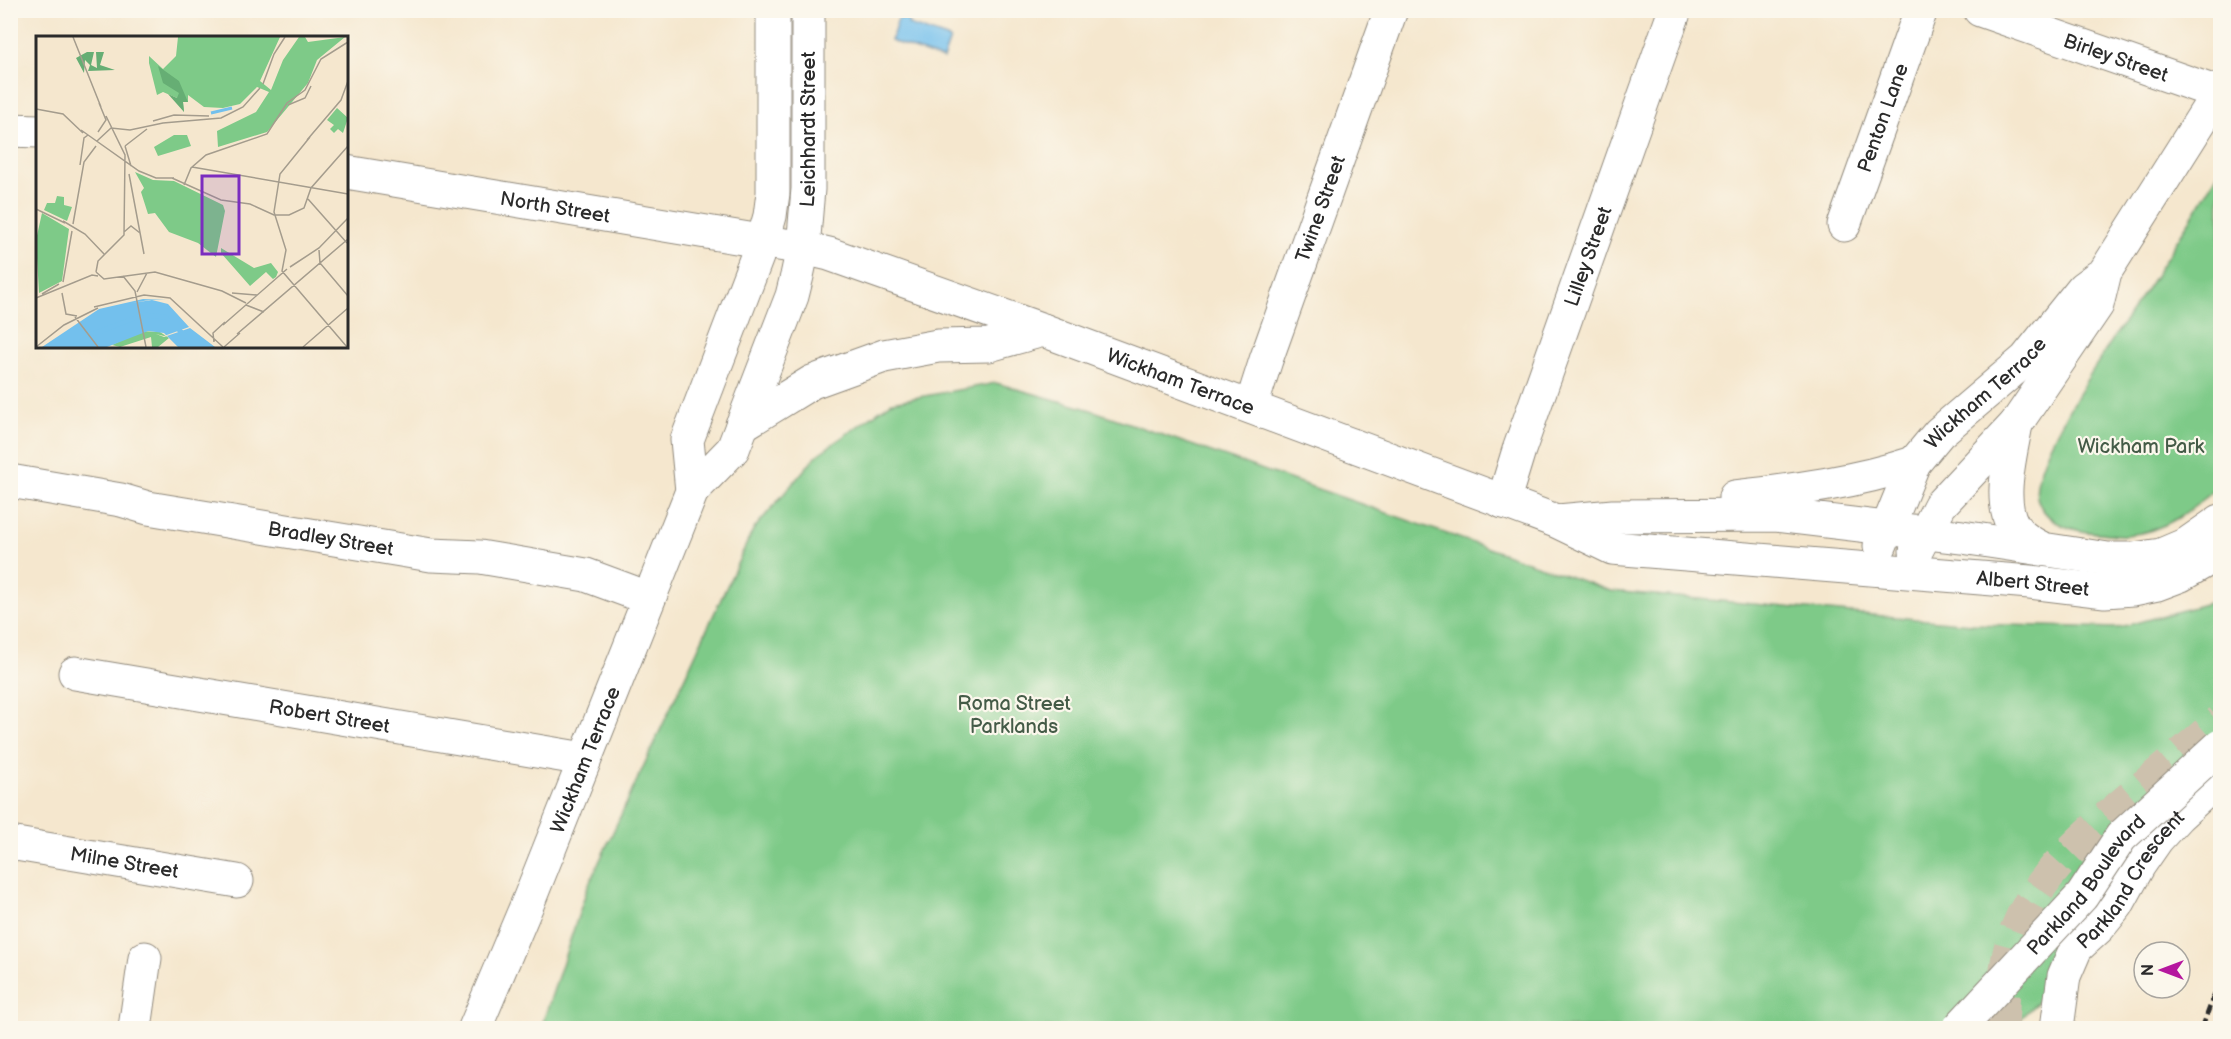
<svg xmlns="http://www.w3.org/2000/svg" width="2231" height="1039" viewBox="0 0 2231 1039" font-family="'Balsamiq Sans',sans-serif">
<rect width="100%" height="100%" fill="#fbf7ec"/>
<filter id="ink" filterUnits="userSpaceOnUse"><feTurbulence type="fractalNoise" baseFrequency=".0167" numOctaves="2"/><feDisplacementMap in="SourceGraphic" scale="12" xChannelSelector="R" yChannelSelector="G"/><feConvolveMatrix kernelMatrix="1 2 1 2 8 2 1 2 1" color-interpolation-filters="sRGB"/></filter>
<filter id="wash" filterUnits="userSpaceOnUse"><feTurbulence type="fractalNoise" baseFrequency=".008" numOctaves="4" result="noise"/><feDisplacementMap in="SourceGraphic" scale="24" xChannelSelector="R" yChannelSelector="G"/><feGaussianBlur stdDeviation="1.35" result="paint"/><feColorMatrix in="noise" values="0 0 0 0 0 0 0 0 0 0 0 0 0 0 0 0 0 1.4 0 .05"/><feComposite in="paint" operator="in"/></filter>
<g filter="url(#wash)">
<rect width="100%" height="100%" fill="#f5e7ce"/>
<path fill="#7eca88" stroke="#547a5a" stroke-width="1.5" d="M 2220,170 L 2220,485 C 2194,509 2164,533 2126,535 C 2118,536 2108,534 2099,533 C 2075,532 2044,524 2037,497 C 2028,457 2126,320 2151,282 C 2175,245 2198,207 2220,170 Z
M 996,383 L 1091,410 L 1611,591 L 1971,624 L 2117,628 L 2220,600 L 2220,744 L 2071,970 L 2010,1028 L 541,1028 L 588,886 L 753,530 L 817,455 L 892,402 Z"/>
<path fill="#73c0ed" stroke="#4f768c" stroke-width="1.5" d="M 906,16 L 909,25 L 950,39 L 943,59 L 891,41 L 898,19 Z"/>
</g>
<g filter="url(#ink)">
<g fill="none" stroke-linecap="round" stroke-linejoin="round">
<path stroke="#cdc1ad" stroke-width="33" stroke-dasharray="33 16" stroke-linecap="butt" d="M 2002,1028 C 2004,997 2003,968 2013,938 C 2034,877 2086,835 2133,795 C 2162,771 2191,746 2220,721"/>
<defs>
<g id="minor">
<path id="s1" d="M 1980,10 L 2218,93"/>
<path d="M 10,130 L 38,131"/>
<path id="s2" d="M 346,172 L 803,248 L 829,254 L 1043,330 L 1556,521 L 1612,548 L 2030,582 L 2105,591 L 2133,589 L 2157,584 L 2181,575 L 2202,563 L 2220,547"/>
<path id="s3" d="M 1844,225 L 1921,10"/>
<path id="s4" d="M 1251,407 L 1266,360 L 1391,10"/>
<path d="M 2016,424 C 2011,454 1995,508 2018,532 C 2024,539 2033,544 2041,548"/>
<path id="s5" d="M 10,481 L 121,500 L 148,508 L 431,555 L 480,557 L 586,575 L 648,598"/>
<path d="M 1735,497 C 1795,490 1856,482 1914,463"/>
<path id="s6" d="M 1503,502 L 1519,450 L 1675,10"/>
<path d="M 1558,521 L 1613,516 L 1776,515 L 1962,537 L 2108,559 L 2133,559 L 2161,555 L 2187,544 L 2220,521"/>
<path id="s7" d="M 1880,546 L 1914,463 L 1939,433 L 2026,359 L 2083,288 L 2098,277"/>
<path d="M 1916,551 L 1940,505 L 2016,424 L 2097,305 L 2105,272 L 2220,90"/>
<path id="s8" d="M 75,673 L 584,759"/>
<path id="s9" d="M 10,843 L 237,881"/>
<path d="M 135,1028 L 145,958"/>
<path id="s10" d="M 2057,1028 L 2064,976 L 2076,948 L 2099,927 L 2117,905 L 2139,865 L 2157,839 L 2178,816 L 2220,778"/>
</g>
<g id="major">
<path d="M 742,425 L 812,382 L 884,356 L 938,346 L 989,345 L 1043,330"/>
<path d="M 692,491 L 687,440 L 763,241 L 770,216 L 773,193 L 773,10"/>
<path id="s11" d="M 475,1028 L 529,900 L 692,491 L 733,449 L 792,296 L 797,276 L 803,248 L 808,189 L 808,10"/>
</g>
</defs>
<use href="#minor" stroke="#90897c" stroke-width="35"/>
<use href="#major" stroke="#90897c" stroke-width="35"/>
<use href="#minor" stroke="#fff" stroke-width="33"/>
<use href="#major" stroke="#fff" stroke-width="33"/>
<path stroke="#2b2b2b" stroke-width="4.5" stroke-dasharray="9 4.5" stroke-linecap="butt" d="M 2202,1028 L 2220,979"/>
<defs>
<g id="minor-bridge">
<path id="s12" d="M 1959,1028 L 2082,896 L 2121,837 L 2220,746"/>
</g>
</defs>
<use href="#minor-bridge" stroke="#90897c" stroke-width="35" stroke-linecap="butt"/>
<use href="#minor-bridge" stroke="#fff" stroke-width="33"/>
</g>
</g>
<g text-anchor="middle" stroke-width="4.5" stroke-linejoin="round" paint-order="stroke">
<g font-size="20" fill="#2b2b2b" stroke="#fbf7ec">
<text dy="7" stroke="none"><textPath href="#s1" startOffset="144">Birley Street</textPath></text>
<text dy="7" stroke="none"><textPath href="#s3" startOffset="114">Penton Lane</textPath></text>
<text dy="7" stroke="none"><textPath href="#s11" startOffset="970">Leichhardt Street</textPath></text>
<text dy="7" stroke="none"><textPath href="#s2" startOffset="212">North Street</textPath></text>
<text dy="7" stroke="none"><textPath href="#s4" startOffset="210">Twine Street</textPath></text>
<text dy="7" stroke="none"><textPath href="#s6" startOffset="260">Lilley Street</textPath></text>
<text dy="7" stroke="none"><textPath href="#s2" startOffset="864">Wickham Terrace</textPath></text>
<text dy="7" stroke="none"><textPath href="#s7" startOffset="190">Wickham Terrace</textPath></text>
<text dy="7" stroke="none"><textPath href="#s5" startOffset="326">Bradley Street</textPath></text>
<text dy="7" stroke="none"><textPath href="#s2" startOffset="1749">Albert Street</textPath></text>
<text dy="7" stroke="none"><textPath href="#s8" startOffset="258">Robert Street</textPath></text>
<text dy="7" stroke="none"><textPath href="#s11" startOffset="290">Wickham Terrace</textPath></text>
<text dy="7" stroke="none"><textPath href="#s9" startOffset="116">Milne Street</textPath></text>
<text dy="7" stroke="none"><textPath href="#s10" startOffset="171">Parkland Crescent</textPath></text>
<text dy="7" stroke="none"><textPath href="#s12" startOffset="192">Parkland Boulevard</textPath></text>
</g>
<g font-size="20" fill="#445b47" stroke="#fbf7ec">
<text x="2141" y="453">Wickham Park</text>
<text x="1014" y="710">Roma Street<tspan x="1014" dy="23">Parklands</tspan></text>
</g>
</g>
<g transform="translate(36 36)">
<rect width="312" height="312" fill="#f5e7ce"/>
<path d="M 142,1 L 244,1 L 224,45 L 235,54 L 247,24 L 263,1 L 269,1 L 272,6 L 309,1 L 281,24 L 272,47 L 231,96 L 182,111 L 181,95 L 220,76 L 233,56 L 221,51 L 204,68 L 187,72 L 168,71 L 152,59 L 152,66 L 147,66 L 148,76 L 141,62 L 127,56 L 121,59 L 113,27 L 113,20 L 127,33 L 140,20 ZM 301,72 L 312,82 L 307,97 L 302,93 L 298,97 L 294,93 L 298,89 L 291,84 ZM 138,99 L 151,99 L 155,110 L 122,120 L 118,111 ZM 99,136 L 117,144 L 138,145 L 187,169 L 189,175 L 180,221 L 162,207 L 133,196 L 119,177 L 112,178 L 105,156 L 108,152 ZM 21,160 L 28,161 L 28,169 L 36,171 L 31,185 L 8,174 L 11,167 L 19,167 ZM 6,177 L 33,193 L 26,245 L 3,257 L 0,204 ZM 185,212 L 218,232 L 235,227 L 242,236 L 240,241 L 237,243 L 230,236 L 214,250 L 185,217 ZM 104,295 L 124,296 L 133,302 L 122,311 L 116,311 L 115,301 L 84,311 L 76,309 Z" fill="#7eca88"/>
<path d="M 51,16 L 58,16 L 55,29 L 61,32 L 60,16 L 68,16 L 64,29 L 79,34 L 52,35 L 54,29 L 49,24 L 48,37 L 40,22 ZM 122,30 L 143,45 L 152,66 L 147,66 L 148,76 L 132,58 L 141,62 L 143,57 L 127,47 Z" fill="#66ae74"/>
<path d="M 107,263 L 130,264 L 187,311 L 142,311 L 128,297 L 112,295 L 71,311 L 6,311 L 63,273 Z" fill="#73c0ed"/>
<path d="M 113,264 L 131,264 L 189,311 L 179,311 L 154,292 L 128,301 L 120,298 L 128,300 L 153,291 L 132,268 L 116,264 L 96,267 Z" fill="#f5e7ce"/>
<path fill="none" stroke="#73c0ed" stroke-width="3" d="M 175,77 L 196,72M 107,278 L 129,280 L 163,311M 108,280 L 129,282 L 160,311M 54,298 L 103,280M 57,299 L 103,281M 35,311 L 50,301"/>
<path fill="none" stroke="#a49c8d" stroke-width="1.5" d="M 37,1 L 65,71M 227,48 L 238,18 L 249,1M 252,69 L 269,62 L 275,50M 0,73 L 27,78 L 47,97M 117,85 L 138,79 L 173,80M 45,94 L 103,135 L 120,142 L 138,142M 62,96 L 70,84 L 63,67M 274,101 L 244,138 L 238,176 L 250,214 L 246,235 L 311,311M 271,104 L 305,64 L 312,45M 61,105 L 75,92 L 94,94 L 127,87 L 185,82 L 207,71 L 224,52M 89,110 L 95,130M 89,110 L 111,93M 44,129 L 48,102 L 52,99M 156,131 L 312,158M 93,138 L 108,218M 136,142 L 185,164 L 214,168 L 238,179 L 253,179 L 268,172 L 275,152 L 312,110M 148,149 L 155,132 L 170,119 L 231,98 L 251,67 L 269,54 L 285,23 L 312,6M 272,163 L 311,207M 0,173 L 29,187M 27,185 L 49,198 L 69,219M 37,188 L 48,126 L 60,110M 88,196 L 95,190 L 104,197M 283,214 L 284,227 L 312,260M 254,231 L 283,212 L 312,182M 60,236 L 62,225 L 88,199 L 89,119 L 70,80M 60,236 L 68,243 L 119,236 L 186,255 L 210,267M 87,240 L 99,255 L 110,311M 27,246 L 36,195M 101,256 L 111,237M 26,257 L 30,278 L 41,280M 196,257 L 221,259M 6,258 L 23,248M 0,262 L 56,239 L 62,240M 210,269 L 228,276M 58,271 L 108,259 L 134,262 L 187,311M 39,281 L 62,311M 187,289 L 251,233M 201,298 L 312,203M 178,306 L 177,297 L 189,286M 0,311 L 28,289 L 62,272M 188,311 L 204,297M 267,311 L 312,272"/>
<path fill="#7b2cbf" fill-opacity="0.15" stroke="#7b2cbf" stroke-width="3" d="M 166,140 L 203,140 L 203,218 L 166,218 Z"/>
<rect width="312" height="312" fill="none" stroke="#2b2b2b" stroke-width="3"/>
</g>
<rect width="2231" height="1039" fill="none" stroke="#fbf7ec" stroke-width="36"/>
<g transform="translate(2162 970) rotate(270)"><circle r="28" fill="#fbf7ec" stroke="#a8a59f" stroke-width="1.5"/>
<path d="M0-4.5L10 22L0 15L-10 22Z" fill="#b5179e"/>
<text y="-9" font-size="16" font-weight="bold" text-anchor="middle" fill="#2b2b2b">N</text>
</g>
</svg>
